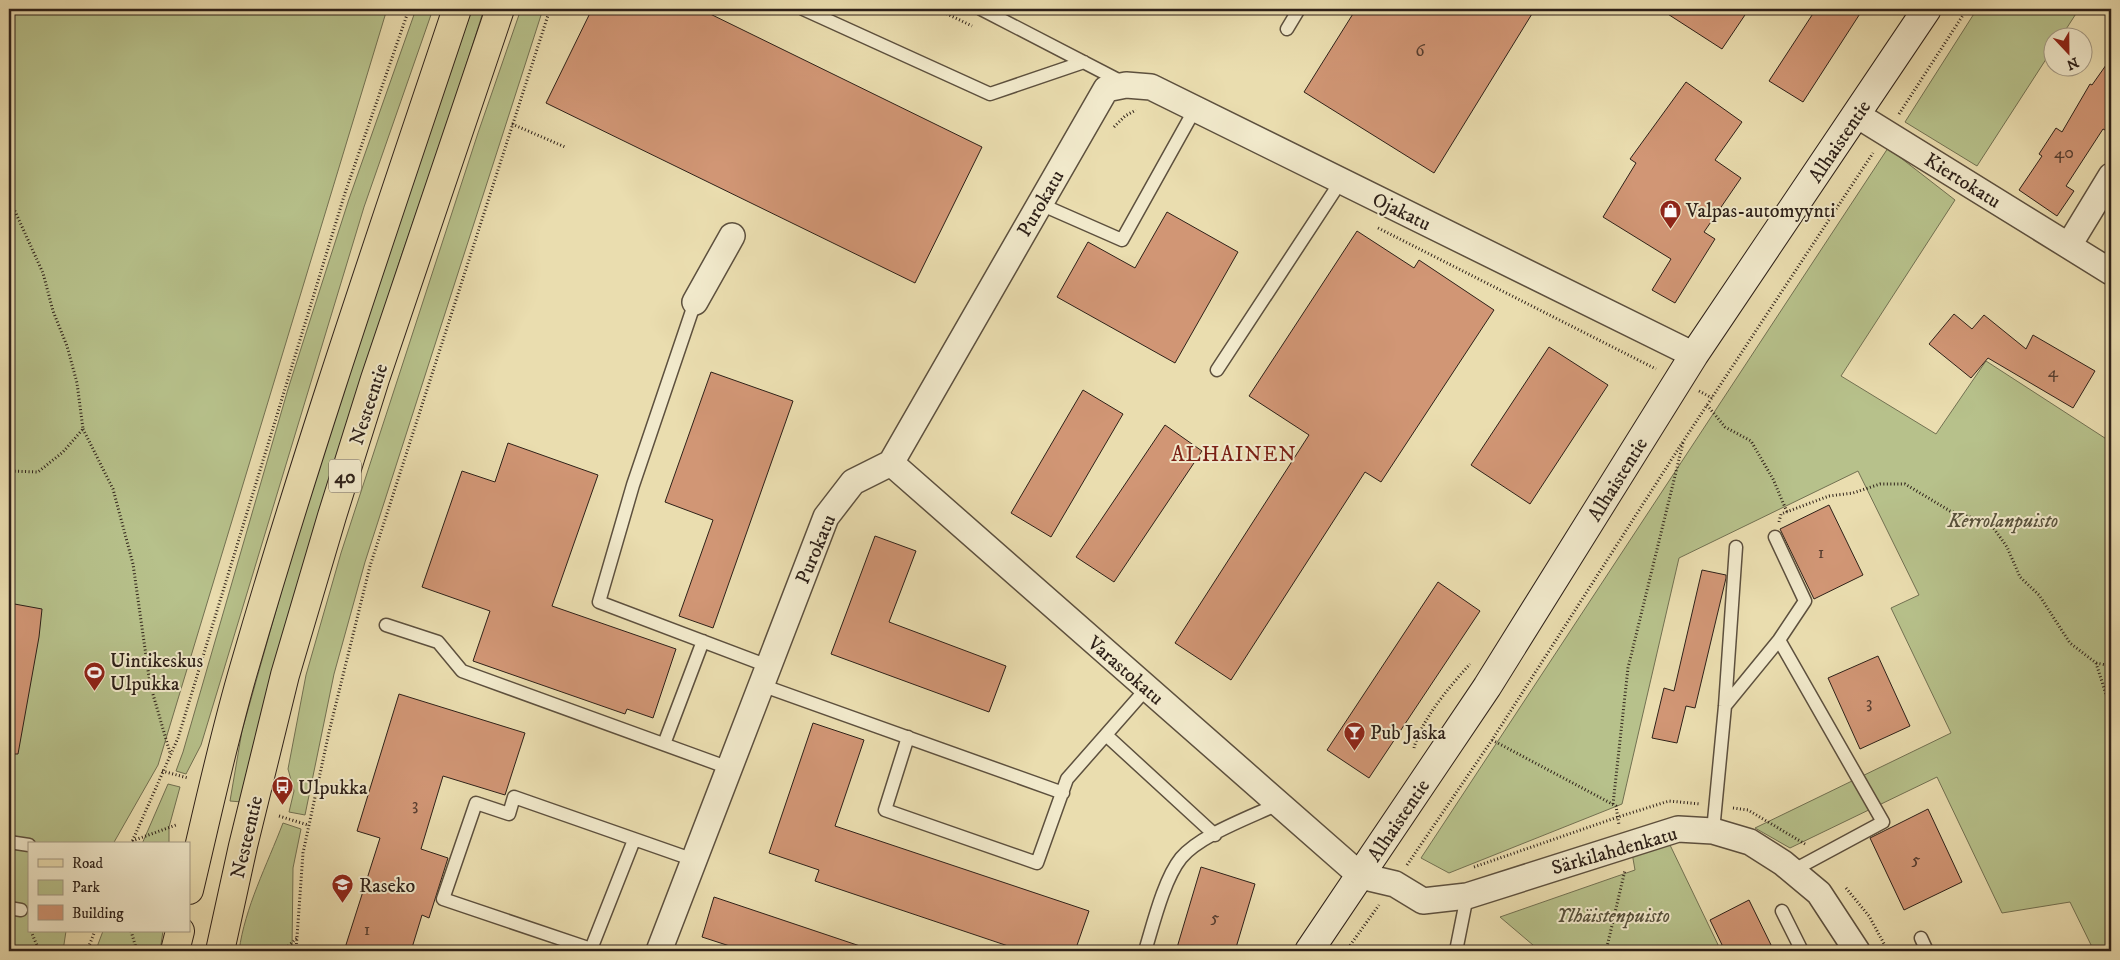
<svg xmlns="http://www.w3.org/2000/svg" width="2120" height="960" viewBox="0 0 2120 960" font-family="'IM FELL DW Pica',serif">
<rect width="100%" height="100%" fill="#eaddaf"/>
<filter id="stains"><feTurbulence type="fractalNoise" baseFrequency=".004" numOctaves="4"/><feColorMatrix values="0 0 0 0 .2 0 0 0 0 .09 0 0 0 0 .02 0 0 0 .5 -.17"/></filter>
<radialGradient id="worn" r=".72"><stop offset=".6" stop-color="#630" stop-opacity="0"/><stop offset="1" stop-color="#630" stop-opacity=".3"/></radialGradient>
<path fill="#b7c18b" stroke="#727152" d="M 9,9 L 322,9 L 324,10 L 325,9 L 387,9 L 158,765 L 113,844 L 29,844 L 29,931 L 66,931 L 63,951 L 9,951 Z
M 416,9 L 433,9 L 364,207 L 201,745 L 186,774 L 176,771 L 183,752 L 288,389 L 349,199 Z
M 472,9 L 484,9 L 454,103 L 400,260 L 306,555 L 242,802 L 230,801 L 242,731 L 292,554 L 385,256 Z
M 521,9 L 543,9 L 365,562 L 334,674 L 305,815 L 289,812 L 294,791 L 288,769 L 306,675 L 341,553 L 478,133 Z
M 1977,9 L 2079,9 L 2061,37 L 2052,38 L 2052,50 L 1977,166 L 1905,122 Z
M 1888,148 L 1955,200 L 1841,376 L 1936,434 L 1986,361 L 2111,442 L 2111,951 L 2094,951 L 2070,902 L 2002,913 L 1937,777 L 1790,848 L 1755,828 L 1951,733 L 1891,608 L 1919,595 L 1858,471 L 1679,558 L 1622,804 L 1449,873 L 1421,858 Z
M 168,784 L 180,787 L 169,827 L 169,844 L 142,844 Z
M 283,823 L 301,829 L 293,868 L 292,951 L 239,951 C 245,907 267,865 283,823 Z
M 1670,845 L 1721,951 L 1540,951 L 1500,917 L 1635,870 L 1632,853 Z
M 103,931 L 163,931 L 160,951 L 99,951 L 97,947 Z"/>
<path fill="#d19675" stroke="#2e2119" d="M 592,9 L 700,9 L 982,147 L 915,283 L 546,103 Z
M 1356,9 L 1535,9 L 1434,173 L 1304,92 Z
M 1660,9 L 1749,9 L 1722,49 Z
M 1816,9 L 1863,9 L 1803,102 L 1769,81 Z
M 2111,58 L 2111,133 L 2103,129 L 2066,186 L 2074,191 L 2057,216 L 2019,190 L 2042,156 L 2039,154 L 2056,128 L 2062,132 L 2090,84 L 2092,85 Z
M 1686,82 L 1742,122 L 1715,160 L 1741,178 L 1704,232 L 1715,239 L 1675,303 L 1652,290 L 1671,259 L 1603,217 L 1636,163 L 1630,159 Z
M 1167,212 L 1238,252 L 1175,363 L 1057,297 L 1088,242 L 1135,268 Z
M 1357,231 L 1414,268 L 1419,260 L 1494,310 L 1381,482 L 1365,472 L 1231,680 L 1175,643 L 1309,435 L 1249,396 Z
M 1954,314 L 1972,329 L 1984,315 L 2026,349 L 2033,335 L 2095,371 L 2073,408 L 1988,358 L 1971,378 L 1929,344 Z
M 1549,347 L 1608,385 L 1530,504 L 1471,465 Z
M 711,372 L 793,401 L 713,628 L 679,616 L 713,520 L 665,502 Z
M 1083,390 L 1123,414 L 1051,537 L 1011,513 Z
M 1165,425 L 1202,451 L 1114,582 L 1076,557 Z
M 508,443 L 598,475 L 552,606 L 676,649 L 653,718 L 627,709 L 625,714 L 473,661 L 490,611 L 422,587 L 462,471 L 495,482 Z
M 1829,505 L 1863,575 L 1814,599 L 1780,529 Z
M 875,536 L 916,551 L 889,622 L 1006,666 L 989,712 L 831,654 Z
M 1702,570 L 1726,575 L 1726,578 L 1695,708 L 1686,706 L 1677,743 L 1652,738 L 1664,688 L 1674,691 Z
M 1438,582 L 1480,611 L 1369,778 L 1327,750 Z
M 9,603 L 42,609 L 39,637 L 18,754 L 9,754 Z
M 1878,656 L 1910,726 L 1860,749 L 1828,678 Z
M 399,694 L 525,733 L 505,795 L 443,776 L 421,849 L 448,858 L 429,918 L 422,915 L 411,951 L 344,951 L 380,838 L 357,831 Z
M 813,723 L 864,740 L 835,826 L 1089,911 L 1075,951 L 1023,951 L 815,881 L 819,870 L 769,853 Z
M 1928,809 L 1962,882 L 1904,910 L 1870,838 Z
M 1201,867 L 1255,884 L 1235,951 L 1176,951 Z
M 714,897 L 866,948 L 866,951 L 745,951 L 702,937 Z
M 1749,900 L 1774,951 L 1725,951 L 1710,920 Z"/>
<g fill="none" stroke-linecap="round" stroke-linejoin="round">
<defs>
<path id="lane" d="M 803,9 L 990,94 L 1084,62
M 981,9 L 1124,83
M 1287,29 L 1299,9
M 1040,204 L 1122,240 L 1195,109
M 695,302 L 633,485 L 599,602 L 768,666
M 1217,370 L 1341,181
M 386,625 L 438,642 L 462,671 L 729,768
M 1779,640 L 1883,822 L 1792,871
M 761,685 L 1063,793
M 1725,706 L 1779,640 L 1805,601 L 1775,537
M 1106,735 L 1215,835
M 908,737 L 885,810 L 1037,863 L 1067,779 L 1147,688
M 664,744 L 703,641
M 1713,831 L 1725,706 L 1736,547
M 634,840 L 591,949 L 443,899 L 476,803 L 509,814 L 514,797 L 694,860
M 9,842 L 29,845
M 9,908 L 21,910
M 1782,911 L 1802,951
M 1921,938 L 1927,951
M 1145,951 C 1153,925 1164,879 1181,858 C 1200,835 1251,817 1278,804
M 1456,951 L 1467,896"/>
<path id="street" d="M 1857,115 L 2111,272
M 2069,245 L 2111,176
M 695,302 L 732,236
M 891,463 L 1361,876 L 1395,884 L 1423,901 L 1467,896 L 1678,829 L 1713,831 L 1750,842 L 1783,863 L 1819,893 L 1857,951
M 659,951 L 826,517 L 853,482 L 891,463 L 1106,89 L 1126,85 L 1151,87 L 1694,355"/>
<path id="secondary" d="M 1309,951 L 1487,687 L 1694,355 L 1927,9"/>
<path id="primary" d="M 189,890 C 207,815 223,739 245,665 C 309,444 384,227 457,9
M 175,951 L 180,931
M 220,951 L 243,846 L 285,675 L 332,516 L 375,379 L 500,9"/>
</defs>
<use href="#lane" stroke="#5d503e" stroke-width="15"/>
<use href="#street" stroke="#5d503e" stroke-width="28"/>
<use href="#secondary" stroke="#2e2119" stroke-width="30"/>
<use href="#primary" stroke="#2e2119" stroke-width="30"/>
<path stroke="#2e2119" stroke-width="3" stroke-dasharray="1 2.5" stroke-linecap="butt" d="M 937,9 L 972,26
M 1899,114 L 1967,9
M 512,124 L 565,147
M 1114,127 L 1125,116 L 1136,110
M 9,198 L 43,273 L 53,311 L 67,346 L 77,383 L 83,429 L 63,452 L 38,472 L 9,471
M 1378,228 L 1656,369
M 1699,391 L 1712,398
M 1707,405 L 1725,427 L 1751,441 L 1773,479 L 1787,512
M 83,429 L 113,489 L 133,564 L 150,684 L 170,753
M 1779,522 L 1781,514 L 1829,496 L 1853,493 L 1880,484 L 1905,484 L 1950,511 L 1990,523 L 2007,547 L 2020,577 L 2039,595 L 2070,643 L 2096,663 L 2111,710
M 2096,663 L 2111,666
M 1492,740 L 1616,806 L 1619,825
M 1414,748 C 1421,720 1450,686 1470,664
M 162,771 L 188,778
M 1613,804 L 1628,668 L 1683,443
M 1733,808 L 1748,810 L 1805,844
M 279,816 L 308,825
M 132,841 L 176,825
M 131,844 L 178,738 L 345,193 L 409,9
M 1407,865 L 1492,740 L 1684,440 L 1873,153
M 1474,867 L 1618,817 L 1669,801 L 1700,804
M 1846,888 L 1869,916 L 1888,951
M 31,931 L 38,948 L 60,951
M 131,931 L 137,951
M 87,951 L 95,931
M 283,951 L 297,938
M 296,951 L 303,853 L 329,732 L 370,566 L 550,9
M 1346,951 L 1379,905
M 1606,951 L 1625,870"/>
<use href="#lane" stroke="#f1e9cb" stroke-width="12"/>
<use href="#street" stroke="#f1e9cb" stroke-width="25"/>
<use href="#secondary" stroke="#f1e9cb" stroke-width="28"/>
<use href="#primary" stroke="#eaddaf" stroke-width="28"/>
</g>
<defs>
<symbol id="shop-pin" viewBox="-11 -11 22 30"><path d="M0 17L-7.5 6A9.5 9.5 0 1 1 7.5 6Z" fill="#8f2418" stroke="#f1e9cb"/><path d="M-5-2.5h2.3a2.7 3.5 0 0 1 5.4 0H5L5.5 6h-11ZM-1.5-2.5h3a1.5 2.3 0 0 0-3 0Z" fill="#fff"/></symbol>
<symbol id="stadium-pin" viewBox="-11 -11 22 30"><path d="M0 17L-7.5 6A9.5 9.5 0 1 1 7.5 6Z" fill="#8f2418" stroke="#f1e9cb"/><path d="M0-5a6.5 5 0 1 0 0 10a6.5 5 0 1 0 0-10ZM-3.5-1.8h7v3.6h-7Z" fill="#fff"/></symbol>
<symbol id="bar-pin" viewBox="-11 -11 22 30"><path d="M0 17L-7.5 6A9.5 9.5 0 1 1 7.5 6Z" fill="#8f2418" stroke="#f1e9cb"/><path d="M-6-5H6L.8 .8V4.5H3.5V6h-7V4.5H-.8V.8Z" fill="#fff"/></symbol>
<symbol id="bus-pin" viewBox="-11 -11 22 30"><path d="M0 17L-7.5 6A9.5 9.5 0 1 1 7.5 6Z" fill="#8f2418" stroke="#f1e9cb"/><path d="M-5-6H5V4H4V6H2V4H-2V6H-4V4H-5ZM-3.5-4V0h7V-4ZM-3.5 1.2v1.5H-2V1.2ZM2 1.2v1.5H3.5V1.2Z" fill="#fff"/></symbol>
<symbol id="school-pin" viewBox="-11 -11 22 30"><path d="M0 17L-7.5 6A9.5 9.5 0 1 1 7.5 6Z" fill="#8f2418" stroke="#f1e9cb"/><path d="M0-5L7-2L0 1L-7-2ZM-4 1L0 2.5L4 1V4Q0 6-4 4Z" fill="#fff"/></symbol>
</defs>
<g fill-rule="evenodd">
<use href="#shop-pin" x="1658" y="198" width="25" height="34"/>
<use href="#stadium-pin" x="82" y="660" width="25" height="34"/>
<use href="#bar-pin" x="1342" y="720" width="25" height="34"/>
<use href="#bus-pin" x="270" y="774" width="25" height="34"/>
<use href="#school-pin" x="330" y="872" width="25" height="34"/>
</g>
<g text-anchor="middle" stroke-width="4" stroke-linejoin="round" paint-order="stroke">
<g font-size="18" fill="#573e30">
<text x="1420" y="56">6</text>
<text x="2064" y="158">40</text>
<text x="2053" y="377">4</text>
<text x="1821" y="558">1</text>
<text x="1869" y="708">3</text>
<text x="415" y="810">3</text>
<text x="1916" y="865">5</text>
<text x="1215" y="923">5</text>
<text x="367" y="935">1</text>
</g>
<rect fill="#f1e9cb" stroke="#685d4e" stroke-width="1" x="329" y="459.5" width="32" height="33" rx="4"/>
<g font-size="19" font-weight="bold" fill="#2e2119">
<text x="345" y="483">40</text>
</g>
<g font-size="20" fill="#2e2119" stroke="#f1e9cb">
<text transform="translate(1839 141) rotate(-56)" y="7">Alhaistentie</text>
<text transform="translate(1963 180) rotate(32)" y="7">Kiertokatu</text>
<text transform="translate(1040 203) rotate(-60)" y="7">Purokatu</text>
<text transform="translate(1402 211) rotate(26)" y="7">Ojakatu</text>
<text transform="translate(368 404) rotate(-72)" y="7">Nesteentie</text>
<text transform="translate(1617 479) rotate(-58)" y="7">Alhaistentie</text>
<text transform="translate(815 549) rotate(-67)" y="7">Purokatu</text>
<text transform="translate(1126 670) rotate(41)" y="7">Varastokatu</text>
<text transform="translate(1398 820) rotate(-56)" y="7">Alhaistentie</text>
<text transform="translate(246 837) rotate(-77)" y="7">Nesteentie</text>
<text transform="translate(1614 850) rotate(-16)" y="7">Särkilahdenkatu</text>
</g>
<g font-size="20" fill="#2e2119" stroke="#f1e9cb" text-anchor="start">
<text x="1686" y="217">Valpas-automyynti</text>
<text x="110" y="667">Uintikeskus<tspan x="110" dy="23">Ulpukka</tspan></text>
<text x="1370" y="739">Pub Jaska</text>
<text x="298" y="794">Ulpukka</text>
<text x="359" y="892">Raseko</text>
</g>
<g font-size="20" font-style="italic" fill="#57513b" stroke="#f1e9cb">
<text x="2003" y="527">Kerrolanpuisto</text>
<text x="1613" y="922">Ylhäistenpuisto</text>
</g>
<g font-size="21" letter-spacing="1" fill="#7a1f14" stroke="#f1e9cb">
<text x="1234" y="461">ALHAINEN</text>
</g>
</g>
<rect width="2120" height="960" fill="none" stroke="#eaddaf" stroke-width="30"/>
<rect x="10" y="10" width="2100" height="940" fill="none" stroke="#2e2119" stroke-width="2.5"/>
<rect x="15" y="15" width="2090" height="930" fill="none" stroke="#2e2119"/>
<rect x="28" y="842" width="162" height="90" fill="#f1e9cb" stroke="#a39984"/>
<rect x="38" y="859" width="25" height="8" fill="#eaddaf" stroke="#a39984"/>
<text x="72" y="868" font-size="15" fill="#2e2119">Road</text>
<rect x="38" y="880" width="25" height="15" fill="#b7c18b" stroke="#a39984"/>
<text x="72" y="892" font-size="15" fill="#2e2119">Park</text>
<rect x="38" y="905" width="25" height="15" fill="#d19675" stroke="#a39984"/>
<text x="72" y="918" font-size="15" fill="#2e2119">Building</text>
<g transform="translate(2068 52) rotate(158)"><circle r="24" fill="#f1e9cb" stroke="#a39984"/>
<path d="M0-4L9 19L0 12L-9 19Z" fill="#8f2418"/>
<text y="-8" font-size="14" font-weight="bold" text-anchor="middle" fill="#2e2119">N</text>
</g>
<rect width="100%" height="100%" filter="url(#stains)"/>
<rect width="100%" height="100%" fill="url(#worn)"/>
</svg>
